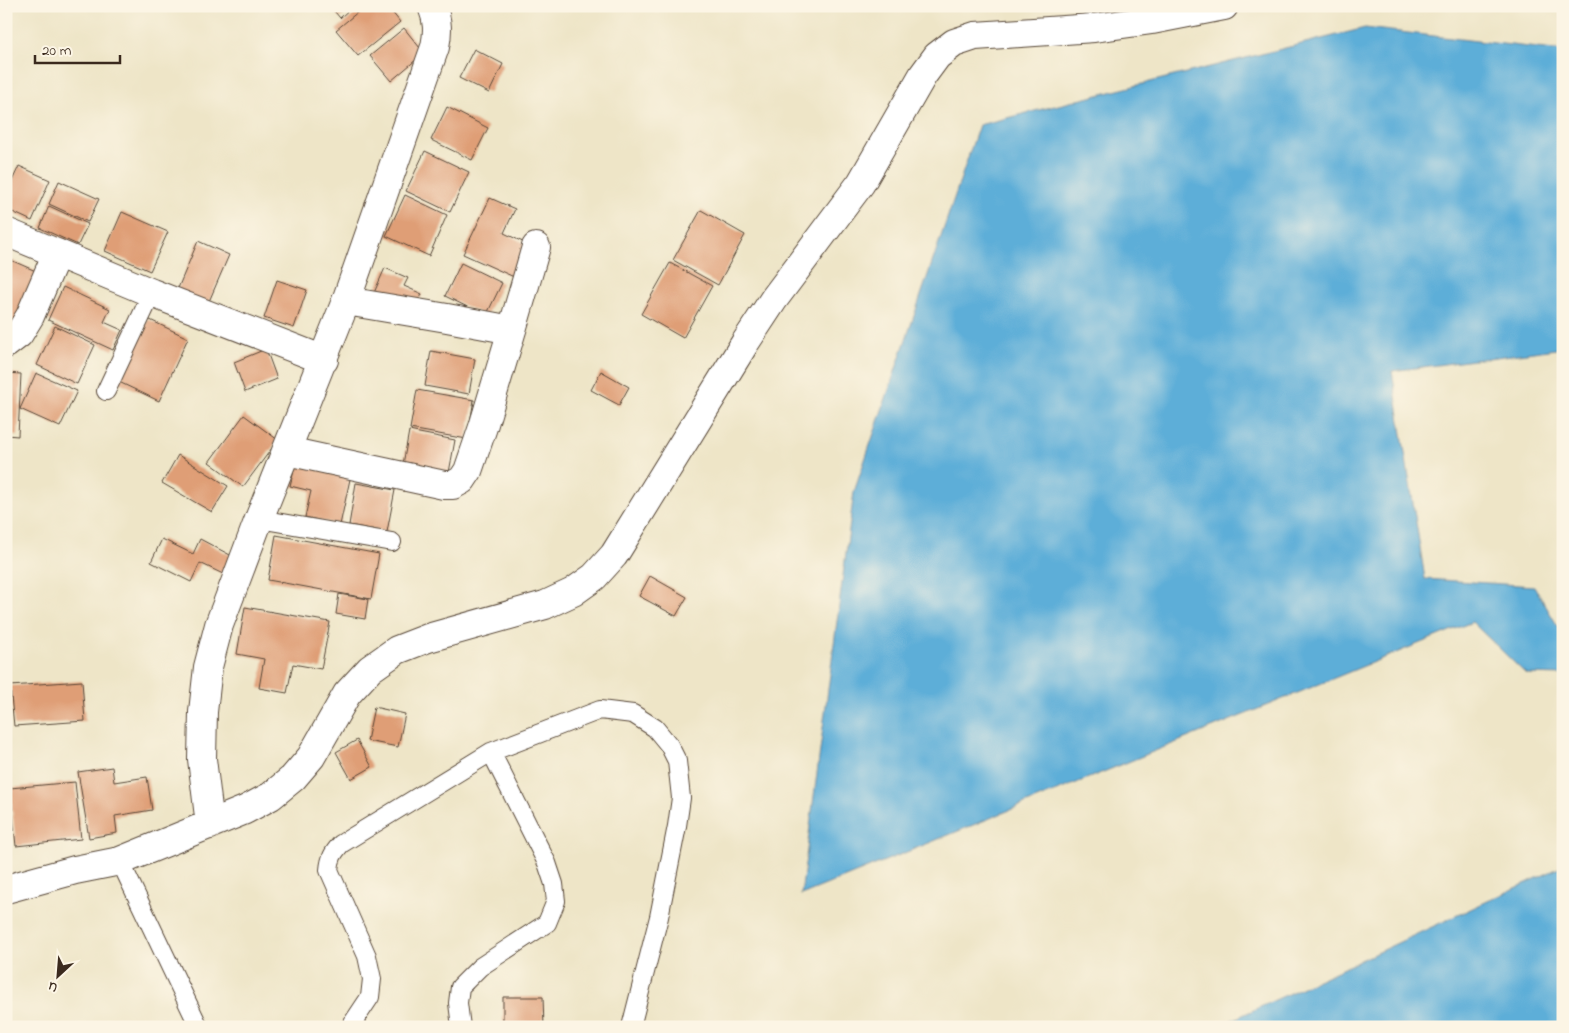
<svg xmlns="http://www.w3.org/2000/svg" width="1569" height="1033" viewBox="0 0 1569 1033" font-family="'Indie Flower',sans-serif">
<rect width="100%" height="100%" fill="#fcf5e5"/>
<filter id="ink" filterUnits="userSpaceOnUse"><feTurbulence type="fractalNoise" baseFrequency=".02" numOctaves="2"/><feDisplacementMap in="SourceGraphic" scale="10" xChannelSelector="R" yChannelSelector="G"/><feConvolveMatrix kernelMatrix="1 2 1 2 8 2 1 2 1" color-interpolation-filters="sRGB"/></filter>
<filter id="wash" filterUnits="userSpaceOnUse"><feTurbulence type="fractalNoise" baseFrequency=".0096" numOctaves="4" result="noise"/><feDisplacementMap in="SourceGraphic" scale="20" xChannelSelector="R" yChannelSelector="G"/><feGaussianBlur stdDeviation="1.12" result="paint"/><feColorMatrix in="noise" values="0 0 0 0 0 0 0 0 0 0 0 0 0 0 0 0 0 1.4 0 .05"/><feComposite in="paint" operator="in"/></filter>
<g filter="url(#wash)">
<rect width="100%" height="100%" fill="#eee5c7"/>
<path fill="#5daed8" stroke="#4c6c7b" d="M 1365,28 L 1563,51 L 1563,348 L 1392,371 L 1425,579 L 1534,586 L 1563,635 L 1563,675 L 1526,674 L 1472,622 L 801,895 L 854,492 L 979,125 Z
M 1563,866 L 1563,1027 L 1217,1027 Z"/>
<g id="blocks">
<path fill="#df9e76" d="M 330,6 L 353,6 L 340,18 Z
M 365,6 L 387,6 L 400,22 L 358,56 L 336,30 Z
M 404,28 L 424,53 L 391,81 L 370,56 Z
M 474,49 L 503,64 L 489,93 L 459,78 Z
M 447,107 L 488,128 L 472,160 L 431,140 Z
M 425,151 L 469,172 L 450,212 L 406,191 Z
M 19,166 L 50,180 L 32,221 L 6,209 L 6,194 Z
M 59,181 L 99,199 L 88,222 L 49,204 Z
M 405,195 L 447,215 L 429,256 L 386,236 Z
M 490,198 L 515,209 L 504,233 L 529,245 L 514,277 L 463,254 Z
M 49,206 L 88,224 L 78,245 L 40,228 Z
M 701,210 L 745,235 L 718,285 L 673,260 Z
M 122,212 L 168,232 L 150,271 L 105,251 Z
M 198,241 L 229,255 L 207,306 L 176,293 Z
M 6,258 L 38,272 L 15,324 L 9,321 L 6,327 Z
M 461,263 L 502,283 L 486,316 L 445,296 Z
M 670,263 L 712,286 L 683,338 L 641,314 Z
M 385,268 L 408,278 L 404,286 L 422,294 L 417,306 L 373,295 Z
M 277,280 L 307,290 L 294,328 L 264,318 Z
M 63,287 L 110,309 L 104,322 L 122,330 L 113,350 L 48,320 Z
M 148,319 L 188,338 L 159,401 L 119,382 Z
M 55,326 L 95,345 L 77,384 L 37,365 Z
M 266,349 L 277,379 L 245,392 L 234,362 Z
M 431,351 L 475,359 L 469,394 L 425,386 Z
M 601,371 L 629,387 L 619,405 L 591,390 Z
M 6,373 L 21,374 L 18,436 L 6,435 Z
M 36,373 L 77,391 L 60,427 L 20,409 Z
M 417,390 L 474,400 L 467,439 L 410,429 Z
M 244,415 L 278,440 L 243,487 L 209,462 Z
M 409,431 L 455,440 L 448,478 L 402,470 Z
M 178,455 L 228,486 L 212,512 L 162,483 Z
M 297,457 L 352,470 L 340,525 L 305,517 L 311,491 L 290,486 Z
M 356,483 L 395,490 L 387,532 L 349,525 Z
M 276,535 L 379,554 L 371,599 L 268,580 Z
M 162,539 L 193,554 L 200,539 L 232,556 L 223,574 L 200,563 L 191,582 L 151,562 Z
M 650,576 L 687,597 L 676,616 L 639,596 Z
M 339,594 L 368,599 L 365,619 L 336,614 Z
M 245,607 L 330,622 L 321,669 L 293,664 L 287,693 L 259,688 L 264,659 L 237,654 Z
M 82,681 L 85,721 L 14,726 L 10,686 Z
M 374,707 L 405,714 L 398,747 L 367,741 Z
M 357,740 L 372,767 L 351,779 L 336,752 Z
M 112,767 L 114,782 L 147,777 L 152,810 L 115,816 L 117,833 L 89,838 L 78,772 Z
M 75,782 L 81,839 L 16,846 L 10,788 Z
M 503,997 L 543,997 L 544,1027 L 503,1027 Z"/>
</g>
</g>
<g filter="url(#ink)">
<use href="#blocks" fill-opacity="0" stroke="#564637" stroke-width="1"/>
<g fill="none" stroke-linecap="round" stroke-linejoin="round">
<defs>
<path id="lane" d="M 106,391 L 152,293
M 259,519 L 392,542
M 120,861 L 199,1027
M 350,1027 L 370,997 L 372,979 L 367,956 L 329,870 C 330,858 333,853 341,844 L 491,752 L 600,710 L 633,714 L 655,728 L 669,745 L 677,761 L 681,798 L 677,826 L 659,917 L 631,1027
M 461,1027 L 458,1003 L 460,987 L 480,967 L 547,923 L 556,901 L 554,884 L 547,863 L 491,752"/>
<path id="street" d="M 6,232 L 152,293 L 324,360
M 512,330 L 536,247
M 6,344 L 19,334 L 30,316 L 57,253
M 287,451 L 444,485 L 453,485 L 462,480 L 468,471 L 483,427 L 512,330 L 447,318 L 346,301
M 210,825 L 202,759 L 203,712 L 208,667 L 219,625 L 259,519 L 346,301 L 435,47 C 438,32 438,21 432,6
M 6,889 L 75,870 L 120,861 L 245,810 L 271,796 L 293,778 L 311,757 L 347,694 L 370,669 L 397,650 L 428,638 L 545,605 L 573,592 L 594,577 L 614,555 L 745,343 L 774,299 L 861,183 L 923,75 L 937,56 L 954,43 L 975,36 L 1094,28 L 1152,20 L 1224,6"/>
</defs>
<use href="#lane" stroke="#564637" stroke-width="20"/>
<use href="#street" stroke="#564637" stroke-width="30"/>
<use href="#lane" stroke="#fff" stroke-width="18"/>
<use href="#street" stroke="#fff" stroke-width="28"/>
</g>
</g>
<rect width="1569" height="1033" fill="none" stroke="#fcf5e5" stroke-width="25"/>
<g transform="translate(58 976) rotate(206)" stroke="#fcf5e5" stroke-width="4" paint-order="stroke">
<path d="M0-4L9 19L0 12L-9 19Z" fill="#3b2a1e"/>
<text y="-8" font-size="14" font-weight="bold" text-anchor="middle" fill="#3b2a1e">U</text>
</g>
<path d="M35 55v8h85v-8" fill="none" stroke="#3b2a1e" stroke-width="2.5"/>
<text x="42" y="55" font-size="15" fill="#3b2a1e" stroke="#fcf5e5" stroke-width="4" paint-order="stroke">20 m</text>
</svg>
